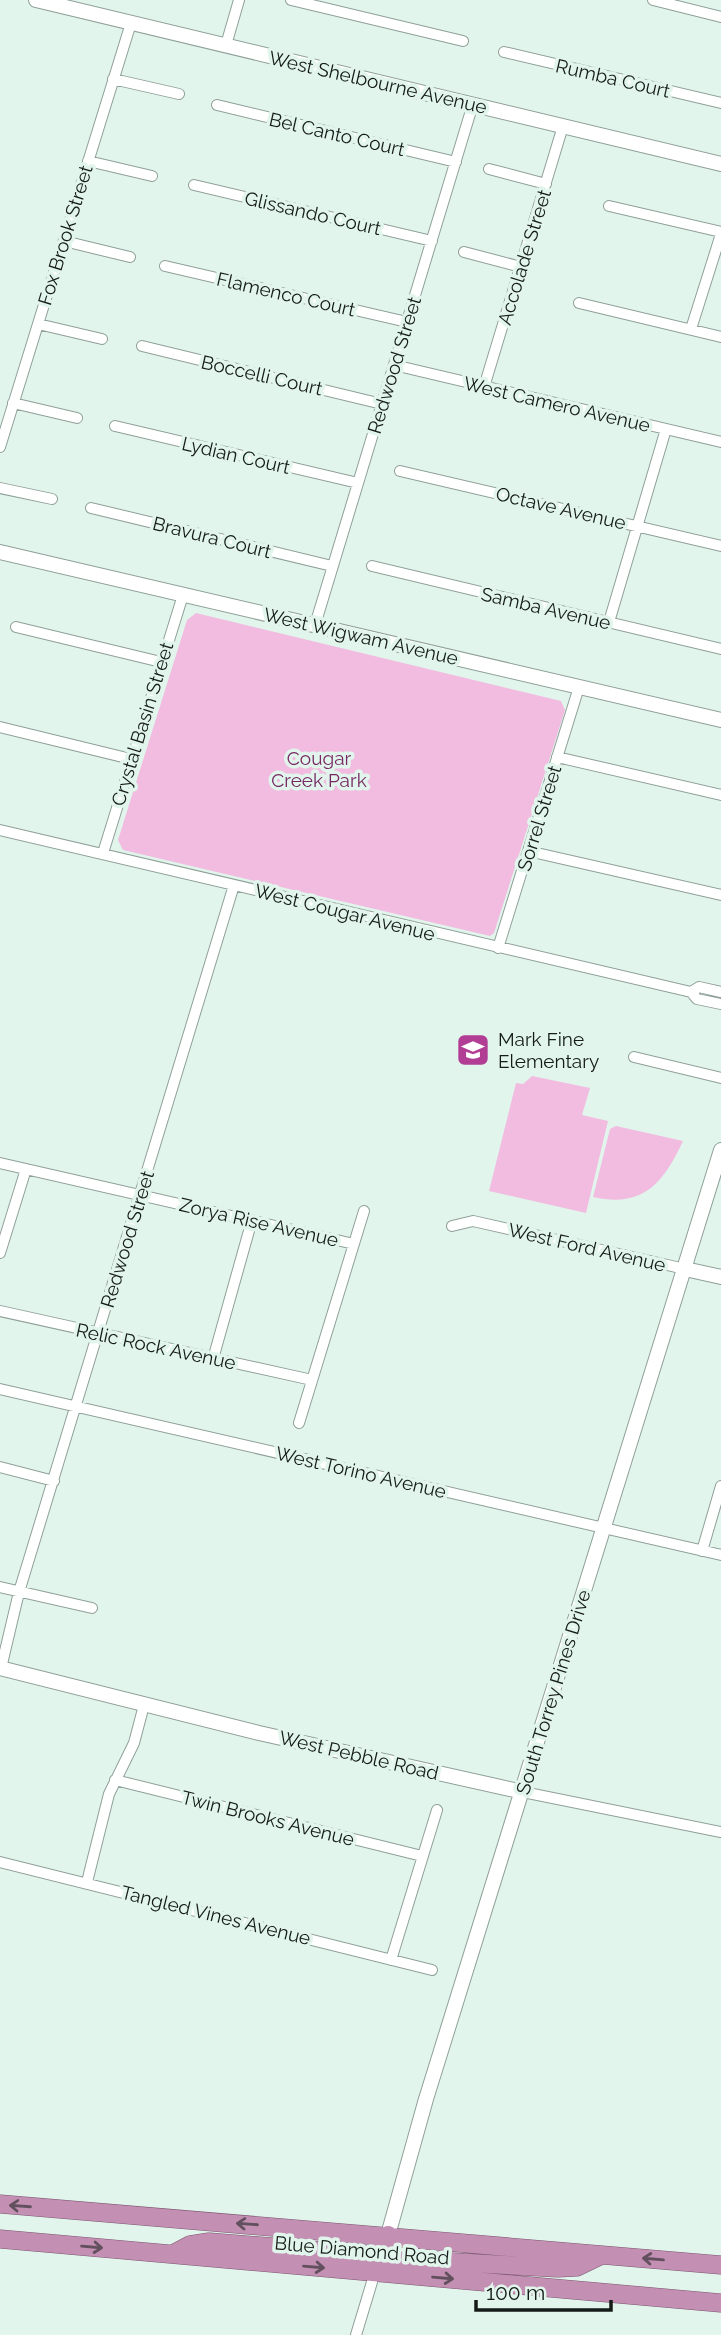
<svg xmlns="http://www.w3.org/2000/svg" width="721" height="2335" viewBox="0 0 721 2335" font-family="Raleway,sans-serif">
<rect width="100%" height="100%" fill="#e2f5ec"/>
<path fill="#f1bce0" d="M 196,613 L 561,701 L 565,710 L 494,933 L 490,936 L 123,850 L 118,840 L 187,620 Z
M 532,1076 L 590,1088 L 582,1115 L 608,1121 L 586,1213 L 489,1191 L 516,1083 L 523,1084 Z
M 616,1126 L 683,1141 C 663,1184 643,1208 593,1197 L 610,1129 Z"/>
<g fill="none" stroke-linecap="round" stroke-linejoin="round">
<defs>
<path id="minor" d="M 291,0 L 463,41
M 653,0 L 721,17
M 226,45 L 239,0
M 504,52 L 721,103
M 113,79 L 179,94
M 217,105 L 456,162
M 88,161 L 152,176
M 489,169 L 546,184
M 194,185 L 432,241
M 609,206 L 721,232
M 64,241 L 130,257
M 464,252 L 521,267
M 165,266 L 407,322
M 579,303 L 721,337
M 38,324 L 102,339
M 691,329 L 721,234
M 142,346 L 382,404
M 394,365 L 721,442
M 484,387 L 563,126
M 13,403 L 77,418
M 115,426 L 358,483
M 0,447 L 131,23
M 400,471 L 721,546
M 0,488 L 52,499
M 91,508 L 332,566
M 372,566 L 721,649
M 609,622 L 666,429
M 315,625 L 473,104
M 16,627 L 161,662
M 0,727 L 131,759
M 557,757 L 721,795
M 0,830 L 691,992 L 697,999 L 721,1004
M 528,851 L 721,895
M 103,853 L 183,595
M 498,948 L 579,687
M 691,992 L 699,987 L 721,992
M 634,1057 L 721,1078
M 0,1163 L 354,1244
M 452,1226 L 473,1221 L 685,1269
M 0,1253 L 26,1169
M 0,1311 L 312,1380
M 213,1359 L 252,1220
M 0,1389 L 721,1555
M 299,1423 L 364,1211
M 0,1467 L 54,1481
M 702,1551 L 721,1486
M 0,1587 L 92,1608
M 1,1668 L 19,1592 L 234,885
M 115,1780 L 422,1856
M 523,1792 L 721,1832
M 0,1862 L 432,1970
M 87,1882 L 109,1794 L 134,1743 L 144,1705
M 391,1960 L 437,1810
M 356,2335 L 375,2272"/>
<path id="tertiary" d="M 36,0 L 721,164
M 0,552 L 721,720
M 685,1269 L 721,1277
M 0,1668 L 259,1733 L 523,1792
M 388,2235 L 426,2099 L 721,1150"/>
<path id="trunk" d="M 0,2204 L 721,2265
M 0,2239 L 721,2303
M 175,2253 L 190,2245 L 209,2242 L 372,2255 L 384,2249 L 388,2235
M 375,2272 L 393,2262 L 417,2260 L 558,2268 L 577,2267 L 602,2255"/>
</defs>
<use href="#minor" stroke="#8fa098" stroke-width="12"/>
<use href="#tertiary" stroke="#8fa098" stroke-width="16"/>
<use href="#trunk" stroke="#7c5570" stroke-width="19"/>
<use href="#minor" stroke="#fff" stroke-width="10"/>
<use href="#tertiary" stroke="#fff" stroke-width="14"/>
<use href="#trunk" stroke="#c390b3" stroke-width="18"/>
</g>
<defs><path id="oneway-shaft" d="M-6 0H5M1.5-3L5.5 0L1.5 3" fill="none" stroke-width="1.6" stroke-linecap="round" stroke-linejoin="round" transform="scale(1.75)"/></defs>
<g stroke="#63505e">
<use href="#oneway-shaft" transform="translate(20 2206) rotate(-176)"/>
<use href="#oneway-shaft" transform="translate(247 2224) rotate(-176)"/>
<use href="#oneway-shaft" transform="translate(92 2247) rotate(5)"/>
<use href="#oneway-shaft" transform="translate(653 2259) rotate(-175)"/>
<use href="#oneway-shaft" transform="translate(314 2267) rotate(5)"/>
<use href="#oneway-shaft" transform="translate(443 2278) rotate(5)"/>
</g>
<defs>
<symbol id="school-square" viewBox="-11 -11 22 22"><rect x="-9" y="-9" width="18" height="18" rx="4" fill="#b23d95" stroke="#e2f5ec"/><path d="M0-5L7-2L0 1L-7-2ZM-4 1L0 2.5L4 1V4Q0 6-4 4Z" fill="#fff"/></symbol>
</defs>
<g fill-rule="evenodd">
<use href="#school-square" x="454" y="1031" width="38" height="38"/>
</g>
<g text-anchor="middle" stroke-width="7" stroke-linejoin="round" paint-order="stroke">
<g font-size="19" fill="#141b18" stroke="#e2f5ec">
<text transform="translate(613 78) rotate(13)" y="7">Rumba Court</text>
<text transform="translate(378 82) rotate(13)" y="7">West Shelbourne Avenue</text>
<text transform="translate(337 134) rotate(13)" y="7">Bel Canto Court</text>
<text transform="translate(313 213) rotate(13)" y="7">Glissando Court</text>
<text transform="translate(65 235) rotate(-73)" y="7">Fox Brook Street</text>
<text transform="translate(524 257) rotate(-73)" y="7">Accolade Street</text>
<text transform="translate(286 294) rotate(13)" y="7">Flamenco Court</text>
<text transform="translate(394 365) rotate(-73)" y="7">Redwood Street</text>
<text transform="translate(262 375) rotate(13)" y="7">Boccelli Court</text>
<text transform="translate(557 404) rotate(13)" y="7">West Camero Avenue</text>
<text transform="translate(236 455) rotate(13)" y="7">Lydian Court</text>
<text transform="translate(561 508) rotate(13)" y="7">Octave Avenue</text>
<text transform="translate(212 537) rotate(14)" y="7">Bravura Court</text>
<text transform="translate(546 608) rotate(13)" y="7">Samba Avenue</text>
<text transform="translate(361 636) rotate(13)" y="7">West Wigwam Avenue</text>
<text transform="translate(142 724) rotate(-73)" y="7">Crystal Basin Street</text>
<text transform="translate(539 818) rotate(-73)" y="7">Sorrel Street</text>
<text transform="translate(345 912) rotate(14)" y="7">West Cougar Avenue</text>
<text transform="translate(259 1222) rotate(13)" y="7">Zorya Rise Avenue</text>
<text transform="translate(127 1239) rotate(-73)" y="7">Redwood Street</text>
<text transform="translate(587 1247) rotate(13)" y="7">West Ford Avenue</text>
<text transform="translate(156 1346) rotate(12)" y="7">Relic Rock Avenue</text>
<text transform="translate(361 1472) rotate(13)" y="7">West Torino Avenue</text>
<text transform="translate(553 1692) rotate(-73)" y="7">South Torrey Pines Drive</text>
<text transform="translate(359 1755) rotate(13)" y="7">West Pebble Road</text>
<text transform="translate(268 1818) rotate(14)" y="7">Twin Brooks Avenue</text>
<text transform="translate(216 1915) rotate(14)" y="7">Tangled Vines Avenue</text>
<text transform="translate(362 2250) rotate(5)" y="7">Blue Diamond Road</text>
</g>
<g font-size="19" fill="#772863" stroke="#e2f5ec">
<text x="319" y="765">Cougar<tspan x="319" dy="22">Creek Park</tspan></text>
</g>
<g font-size="19" fill="#141b18" stroke="#e2f5ec" text-anchor="start">
<text x="498" y="1046">Mark Fine<tspan x="498" dy="22">Elementary</tspan></text>
</g>
</g>
<path d="M476 2300v10h135v-10" fill="none" stroke="#141b18" stroke-width="3.5"/>
<text x="486" y="2300" font-size="21" fill="#141b18" stroke="#e2f5ec" stroke-width="5" paint-order="stroke">100 m</text>
</svg>
